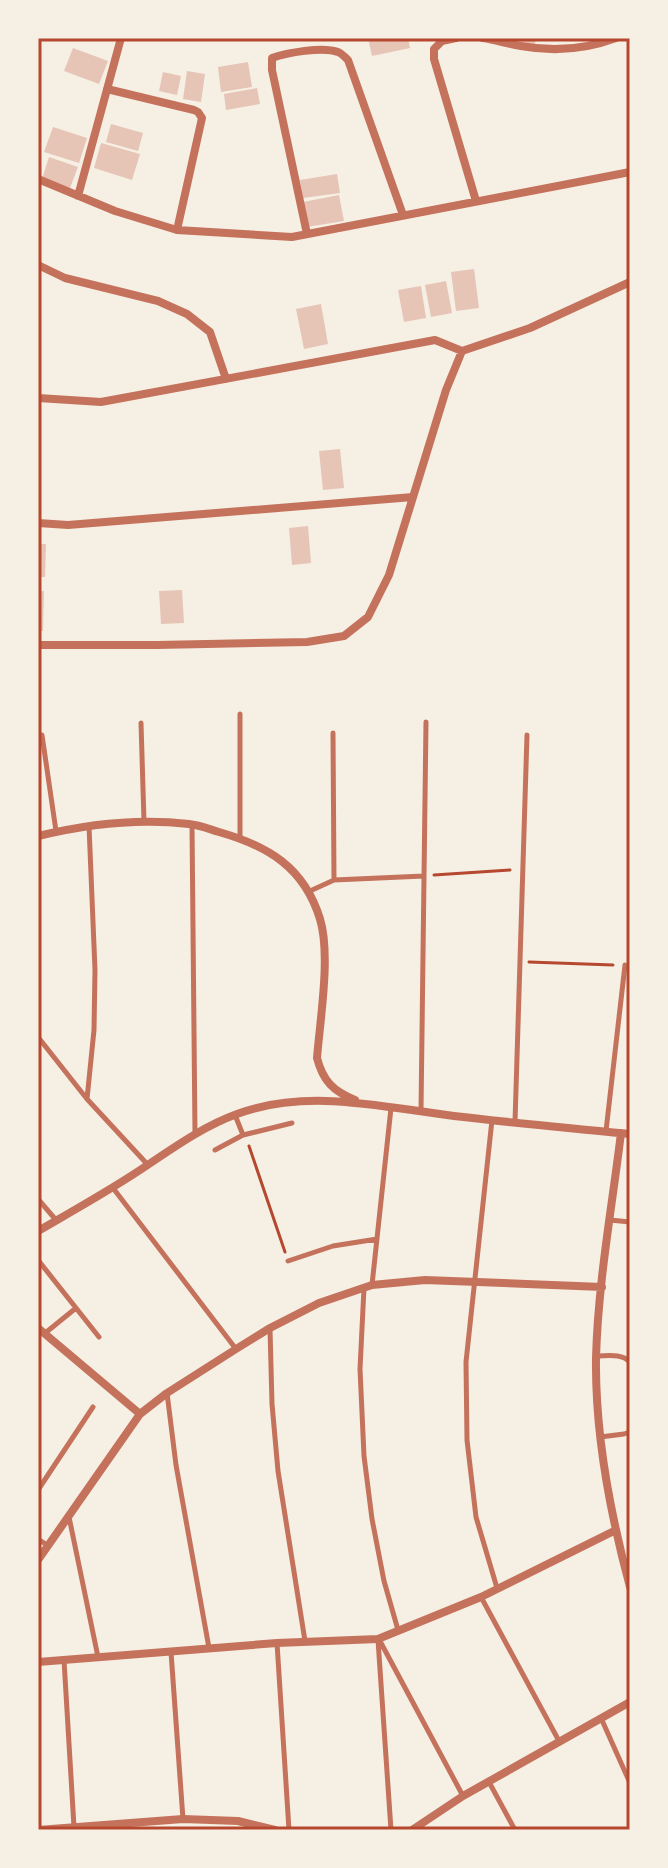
<svg xmlns="http://www.w3.org/2000/svg" width="668" height="1868" viewBox="0 0 668 1868" font-family="'Asap Condensed',sans-serif">
<rect width="100%" height="100%" fill="#f6efe4"/>
<path fill="#e6c5b7" d="M 368,38 L 408,38 L 410,48 L 372,56 Z
M 514,38 L 536,38 L 535,44 L 514,41 Z
M 73,48 L 108,61 L 99,84 L 64,71 Z
M 248,62 L 252,87 L 221,92 L 218,67 Z
M 187,71 L 205,74 L 201,102 L 183,99 Z
M 163,72 L 181,76 L 177,95 L 159,91 Z
M 257,88 L 260,104 L 226,110 L 224,94 Z
M 111,124 L 143,133 L 138,151 L 106,142 Z
M 53,127 L 87,138 L 79,163 L 44,152 Z
M 101,143 L 140,154 L 132,180 L 94,168 Z
M 49,157 L 78,167 L 70,188 L 42,179 Z
M 337,174 L 340,193 L 303,198 L 300,180 Z
M 339,195 L 344,221 L 307,227 L 303,202 Z
M 474,269 L 479,308 L 456,311 L 451,272 Z
M 446,281 L 452,313 L 431,317 L 425,285 Z
M 421,286 L 426,318 L 404,322 L 398,290 Z
M 321,304 L 328,344 L 304,349 L 296,309 Z
M 340,449 L 344,488 L 323,490 L 319,451 Z
M 308,526 L 311,563 L 292,565 L 289,528 Z
M 38,544 L 46,544 L 45,577 L 38,577 Z
M 182,590 L 184,623 L 161,624 L 159,591 Z
M 38,591 L 44,591 L 43,631 L 38,631 Z"/>
<g fill="none" stroke-linecap="round" stroke-linejoin="round">
<path stroke="#b5482f" stroke-width="3" d="M 434,875 L 510,870
M 529,962 L 613,965
M 249,1146 L 285,1252"/>
<path stroke="#c5725c" stroke-width="5" d="M 141,723 L 144,821
M 333,733 L 334,880
M 42,735 L 56,831
M 192,825 L 195,1134
M 240,838 L 240,714
M 310,891 L 334,880 L 424,876
M 38,1037 L 87,1099 L 148,1165
M 87,1099 L 94,1030 L 95,970 L 89,826
M 421,1111 L 426,722
M 235,1115 L 243,1135
M 492,1120 L 466,1362 L 467,1440 L 476,1517 L 497,1588
M 515,1122 L 527,735
M 606,1131 L 625,965
M 215,1150 L 243,1135 L 292,1123
M 113,1188 L 236,1349
M 38,1199 L 56,1220
M 610,1220 L 630,1222
M 38,1260 L 99,1337
M 288,1261 L 333,1246 L 377,1239
M 372,1285 L 391,1108
M 364,1288 L 360,1369 L 364,1456 L 372,1519 L 384,1581 L 398,1630
M 270,1329 L 272,1404 L 278,1471 L 305,1641
M 44,1334 L 76,1308
M 596,1356 C 608,1356 621,1353 630,1362
M 167,1393 L 176,1465 L 209,1648
M 600,1437 L 624,1434 L 630,1432
M 38,1490 L 93,1407
M 69,1517 L 98,1657
M 38,1539 L 47,1545
M 481,1597 L 559,1741
M 378,1640 L 391,1830
M 277,1643 L 289,1830
M 381,1643 L 463,1796
M 171,1652 L 183,1819
M 64,1660 L 74,1827
M 601,1718 L 630,1783
M 489,1782 L 515,1830"/>
<path stroke="#c5725c" stroke-width="8" d="M 456,38 L 442,41 L 434,49 L 434,59 L 476,201
M 483,38 C 496,40 508,44 521,46 C 554,52 584,50 616,38
M 107,89 L 194,110 L 198,112 L 202,118 L 177,230
M 38,179 L 115,211 L 177,230 L 292,237 L 630,172
M 78,196 L 121,38
M 307,234 L 272,70 L 272,58 C 286,53 323,46 338,52 C 341,53 345,57 348,60 L 403,215
M 38,265 L 65,278 L 158,301 L 187,314 L 210,332 L 226,379
M 38,398 L 101,402 L 435,340 L 462,351 L 530,328 L 630,282
M 38,523 L 68,525 L 413,497
M 38,645 L 157,645 L 307,642 L 344,636 L 368,617 L 389,575 L 446,390 L 462,351
M 38,836 C 87,824 139,818 189,824 C 199,825 209,829 219,832 C 268,846 304,867 320,919 C 331,955 320,1020 317,1058 C 323,1081 333,1091 355,1100
M 621,1133 C 612,1207 598,1283 596,1358 C 595,1435 610,1513 630,1587
M 38,1231 C 71,1212 105,1193 137,1172 C 169,1151 201,1127 237,1114 C 307,1088 382,1107 454,1116 C 513,1123 571,1128 630,1134
M 38,1328 L 140,1414
M 38,1560 L 140,1414 L 167,1393 L 236,1349 L 270,1328 L 319,1303 L 372,1285 L 425,1280 L 602,1287
M 38,1662 L 277,1643 L 378,1639 L 481,1597 L 616,1530
M 38,1830 L 183,1819 L 238,1821 L 275,1830
M 412,1830 L 463,1796 L 630,1702"/>
</g>
<rect width="668" height="1868" fill="none" stroke="#f6efe4" stroke-width="80"/>
<rect x="40" y="40" width="588" height="1788" fill="none" stroke="#b5482f" stroke-width="3"/>
</svg>
